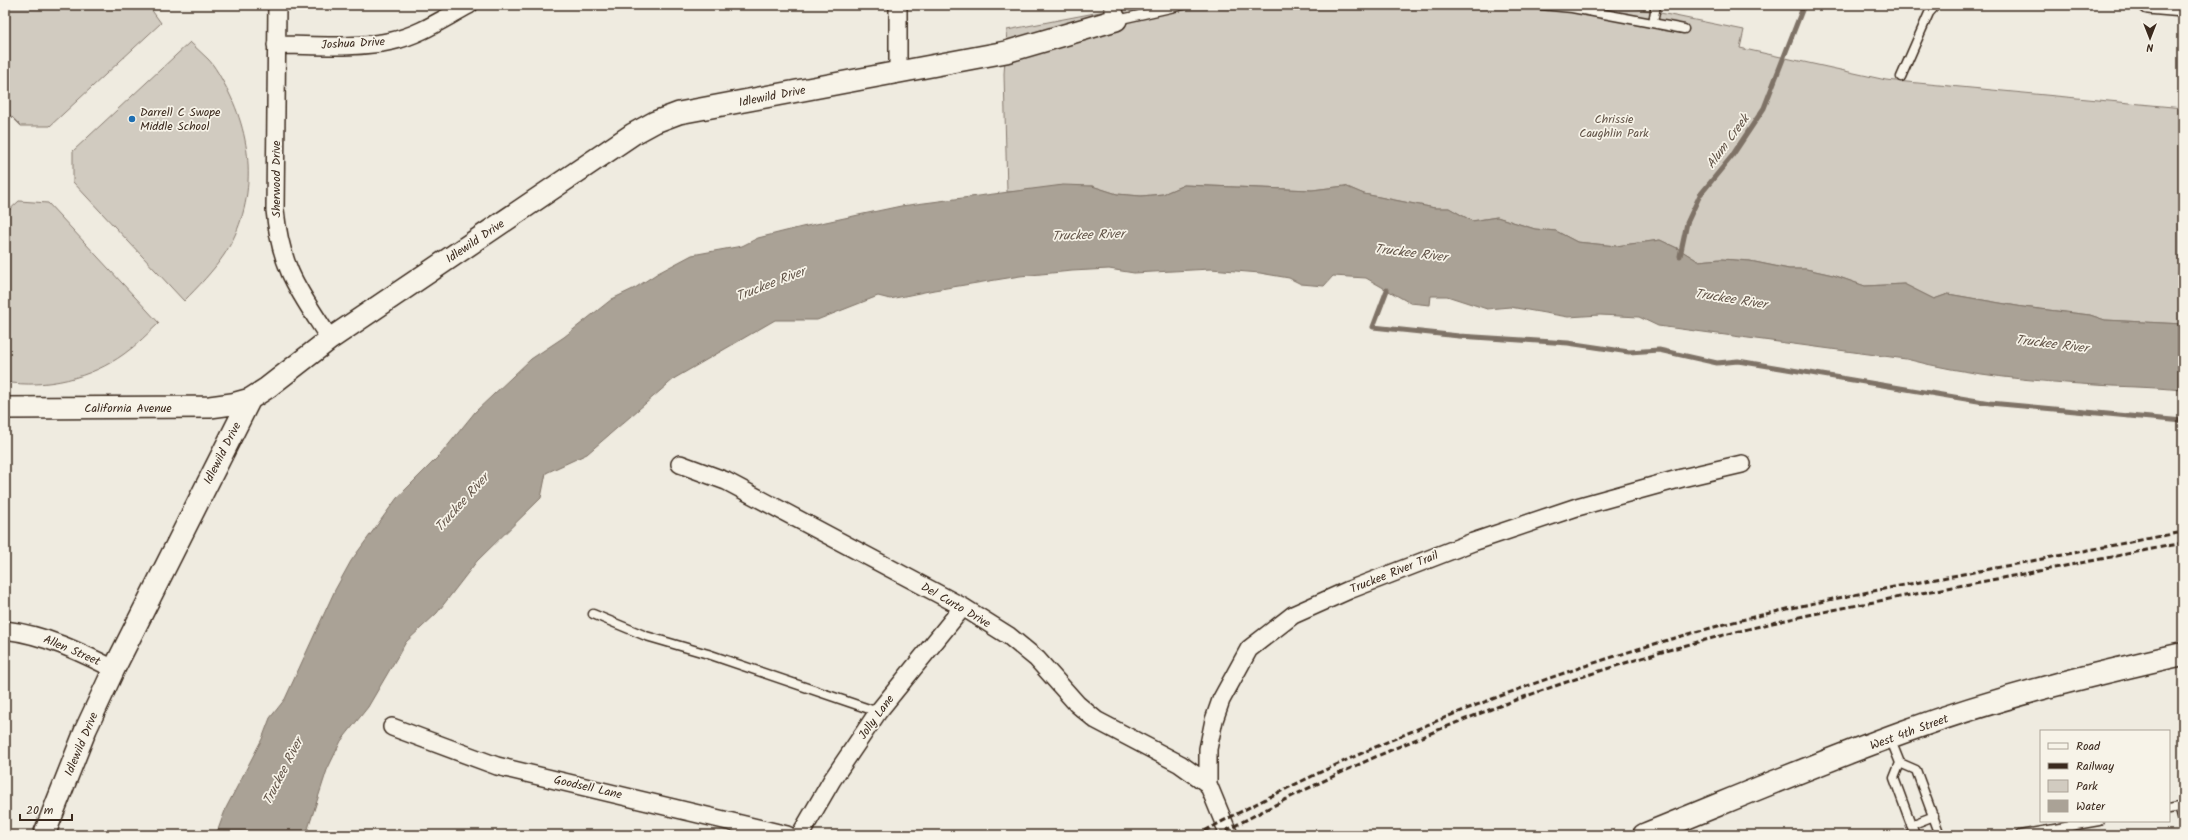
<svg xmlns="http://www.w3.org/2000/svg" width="2188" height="840" viewBox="0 0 2188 840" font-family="Kalam,sans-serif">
<rect width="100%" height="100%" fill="#efebe0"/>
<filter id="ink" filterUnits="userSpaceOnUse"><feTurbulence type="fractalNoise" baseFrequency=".025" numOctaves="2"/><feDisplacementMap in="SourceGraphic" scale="8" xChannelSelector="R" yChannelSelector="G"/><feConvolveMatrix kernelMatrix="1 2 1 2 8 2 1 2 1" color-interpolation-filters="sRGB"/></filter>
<g filter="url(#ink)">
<path fill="#d1cbc0" stroke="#867a6f" d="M 5,5 L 148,5 L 161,23 L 50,126 L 21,126 L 5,110 Z
M 1136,5 L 1621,5 L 1744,30 L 1740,48 L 1886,80 L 2183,108 L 2183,324 L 2105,320 L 2090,315 L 2023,307 L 1948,294 L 1934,299 L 1904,284 L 1865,286 L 1833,275 L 1806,269 L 1789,269 L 1750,261 L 1721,259 L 1698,261 L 1677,248 L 1660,240 L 1616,246 L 1577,242 L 1556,231 L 1535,229 L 1497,217 L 1472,221 L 1449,208 L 1435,208 L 1364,194 L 1345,186 L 1312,190 L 1184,185 L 1163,194 L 1141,196 L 1117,194 L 1092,186 L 1007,192 L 1004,74 L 1007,30 Z
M 190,42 C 196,48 202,53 208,59 C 215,66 221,78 226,87 C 254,140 258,203 224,255 C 213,271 198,287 184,301 L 73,182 L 73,151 Z
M 19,201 L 48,203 L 159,323 C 148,333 137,345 124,354 C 91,378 46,389 5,382 L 5,214 Z"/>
<path fill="#aaa296" stroke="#7e7266" d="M 1063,185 L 1092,186 L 1117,194 L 1141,196 L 1163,194 L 1184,185 L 1312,190 L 1345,186 L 1364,194 L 1435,208 L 1449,208 L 1472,221 L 1497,217 L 1535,229 L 1556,231 L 1577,242 L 1616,246 L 1660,240 L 1677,248 L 1698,261 L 1721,259 L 1750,261 L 1789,269 L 1806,269 L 1833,275 L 1865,286 L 1904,284 L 1934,299 L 1948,294 L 2023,307 L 2090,315 L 2105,320 L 2183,324 L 2183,390 C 2154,387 2124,387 2095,385 C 2032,381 1967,375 1906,359 L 1658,326 L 1639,317 L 1600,315 L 1568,317 L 1510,307 L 1487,309 L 1447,296 L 1431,296 L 1430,305 L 1410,303 L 1366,278 L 1333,276 L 1324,286 L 1301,284 L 1289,278 L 1260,273 L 1211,269 L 1134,273 L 1109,269 L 1072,271 L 1020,276 L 934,290 L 890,299 L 878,296 L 817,320 L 775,320 L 675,378 L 587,454 L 546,473 L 541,498 L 477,561 L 437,613 L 406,642 L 368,707 L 341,741 L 327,770 L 306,835 L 216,835 L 226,808 L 262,739 L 270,718 L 285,699 L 335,590 L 351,561 L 397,498 L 441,454 L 475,412 L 531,359 L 564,337 L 612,299 L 635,288 L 658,273 L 692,255 L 742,246 L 758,238 L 802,227 L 901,206 Z"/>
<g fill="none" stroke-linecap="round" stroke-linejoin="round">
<path stroke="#7e7266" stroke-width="5" d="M 1680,256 L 1687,223 L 1700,195 L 1732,156 L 1764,108 L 1804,5
M 1387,290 L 1373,327 L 1459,336 L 1568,343 L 1629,352 L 1659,350 L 1717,363 L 1738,361 L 1990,403 L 2183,421"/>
<defs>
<path id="service" d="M 1540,5 L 1572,8 L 1684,29
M 1117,20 L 1184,5
M 1653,23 L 1656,5
M 1901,77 L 1929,13 L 1936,5
M 593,614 L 646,636 L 708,654 L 878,712
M 1890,738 L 1900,763 L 1894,778 L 1915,835
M 1900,763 L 1916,770 L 1940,835
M 2169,809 L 2179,807 L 2183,821
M 1911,825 L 1934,816
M 2020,835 L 2099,821"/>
<path id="minor" d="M 277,5 L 275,210 C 281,270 299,291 330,339
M 1113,5 L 1116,20
M 2148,5 L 2183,8
M 276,45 C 314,45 355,49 392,41 C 420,35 444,18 469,5
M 898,72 L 898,5
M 680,464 L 726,481 L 963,607 L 1009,636 L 1037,659 L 1077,704 L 1096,720 L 1180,764 L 1208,784
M 5,630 C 45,635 78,651 114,669
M 392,727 L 497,766 L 787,835
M 800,835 L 832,780 L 878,712 L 963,607
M 1229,835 L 1208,784 L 1208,749 L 1214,720 L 1221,700 L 1249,649 L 1293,615 L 1349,590 L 1473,542 L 1577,507 L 1682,478 L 1742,464"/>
<path id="tertiary" d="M 5,408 L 210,407 L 232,404 L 250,399
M 44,835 L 86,729 L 114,669 L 250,399 L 267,388 L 330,339 L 633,134 L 655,122 L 679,113 L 1006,52 L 1116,20"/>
<path id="secondary" d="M 1644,835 C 1731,800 1817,763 1906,731 C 1996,698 2090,675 2183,654"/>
</defs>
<use href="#service" stroke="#3b2a1e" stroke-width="11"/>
<use href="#minor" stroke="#3b2a1e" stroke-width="20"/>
<use href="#tertiary" stroke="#3b2a1e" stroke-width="24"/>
<use href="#secondary" stroke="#3b2a1e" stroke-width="25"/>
<use href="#service" stroke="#f7f3e8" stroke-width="8"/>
<use href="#minor" stroke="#f7f3e8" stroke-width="17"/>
<use href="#tertiary" stroke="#f7f3e8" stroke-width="21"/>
<use href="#secondary" stroke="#f7f3e8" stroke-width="22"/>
<path stroke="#3b2a1e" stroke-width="3" stroke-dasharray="6 3" stroke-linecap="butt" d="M 1197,835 C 1362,745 1536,675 1718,626 C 1797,605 1877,590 1958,575 C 2033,561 2108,546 2183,532
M 1218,835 C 1384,744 1565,674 1748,629 C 1816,612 1885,600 1953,587 C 2030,573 2106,558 2183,543"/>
</g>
</g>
<circle fill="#1f6fb2" stroke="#f7f3e8" stroke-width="1.5" cx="132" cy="119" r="4"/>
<g text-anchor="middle" stroke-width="3.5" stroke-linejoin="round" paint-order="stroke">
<g font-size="12" fill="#3b2a1e" stroke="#f7f3e8">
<text transform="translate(353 43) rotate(-3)" y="4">Joshua Drive</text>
<text transform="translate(772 96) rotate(-11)" y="4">Idlewild Drive</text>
<text transform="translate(276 179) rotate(-90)" y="4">Sherwood Drive</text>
<text transform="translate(475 241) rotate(-34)" y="4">Idlewild Drive</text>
<text x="128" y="412">California Avenue</text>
<text transform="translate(222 453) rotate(-63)" y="4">Idlewild Drive</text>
<text transform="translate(1394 572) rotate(-22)" y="4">Truckee River Trail</text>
<text transform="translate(956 605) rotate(30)" y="4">Del Curto Drive</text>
<text transform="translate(72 650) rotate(23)" y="4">Allen Street</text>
<text transform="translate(876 717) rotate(-54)" y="4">Jolly Lane</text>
<text transform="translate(1909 732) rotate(-20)" y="4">West 4th Street</text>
<text transform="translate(81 744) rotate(-67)" y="4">Idlewild Drive</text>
<text transform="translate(588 787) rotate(13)" y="4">Goodsell Lane</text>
</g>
<g font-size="12" fill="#3b2a1e" stroke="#f7f3e8" text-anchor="start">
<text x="140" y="116">Darrell C Swope<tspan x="140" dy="14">Middle School</tspan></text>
</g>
<g font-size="12" fill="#605246" stroke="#f7f3e8">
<text x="1614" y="123">Chrissie<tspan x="1614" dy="14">Caughlin Park</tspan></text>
</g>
<g font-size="13" font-style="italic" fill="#625448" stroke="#f7f3e8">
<text transform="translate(1727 141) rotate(-54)" y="5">Alum Creek</text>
<text transform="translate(1088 234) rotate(-2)" y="5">Truckee River</text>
<text transform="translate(1411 252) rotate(7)" y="5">Truckee River</text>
<text transform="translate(770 283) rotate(-21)" y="5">Truckee River</text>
<text transform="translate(1731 298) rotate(9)" y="5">Truckee River</text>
<text transform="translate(2052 343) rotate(7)" y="5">Truckee River</text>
<text transform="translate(461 502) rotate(-48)" y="5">Truckee River</text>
<text transform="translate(282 771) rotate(-63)" y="5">Truckee River</text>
</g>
</g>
<rect width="2188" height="840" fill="none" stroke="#f7f3e8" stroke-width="20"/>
<rect x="10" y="10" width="2168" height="820" fill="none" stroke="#3b2a1e" stroke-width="1.5" filter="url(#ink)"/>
<rect x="2040" y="730" width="130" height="92" fill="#f7f3e8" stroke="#aca397"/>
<rect x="2048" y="743" width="20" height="6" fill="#f7f3e8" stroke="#aca397"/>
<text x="2076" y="750" font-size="12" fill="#3b2a1e">Road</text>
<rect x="2048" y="763" width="20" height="6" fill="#3b2a1e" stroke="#aca397"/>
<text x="2076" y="770" font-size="12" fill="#3b2a1e">Railway</text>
<rect x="2048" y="780" width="20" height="12" fill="#d1cbc0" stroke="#aca397"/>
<text x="2076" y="790" font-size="12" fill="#3b2a1e">Park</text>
<rect x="2048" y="800" width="20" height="12" fill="#aaa296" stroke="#aca397"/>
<text x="2076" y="810" font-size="12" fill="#3b2a1e">Water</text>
<g transform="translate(2150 38) rotate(180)" stroke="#f7f3e8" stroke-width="3" paint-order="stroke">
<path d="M0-3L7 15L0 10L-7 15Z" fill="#3b2a1e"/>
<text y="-6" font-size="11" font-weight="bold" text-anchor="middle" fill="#3b2a1e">N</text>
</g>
<path d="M20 814v6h52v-6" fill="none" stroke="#3b2a1e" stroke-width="2"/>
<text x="26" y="814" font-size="12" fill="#3b2a1e" stroke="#f7f3e8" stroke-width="3" paint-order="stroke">20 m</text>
</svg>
